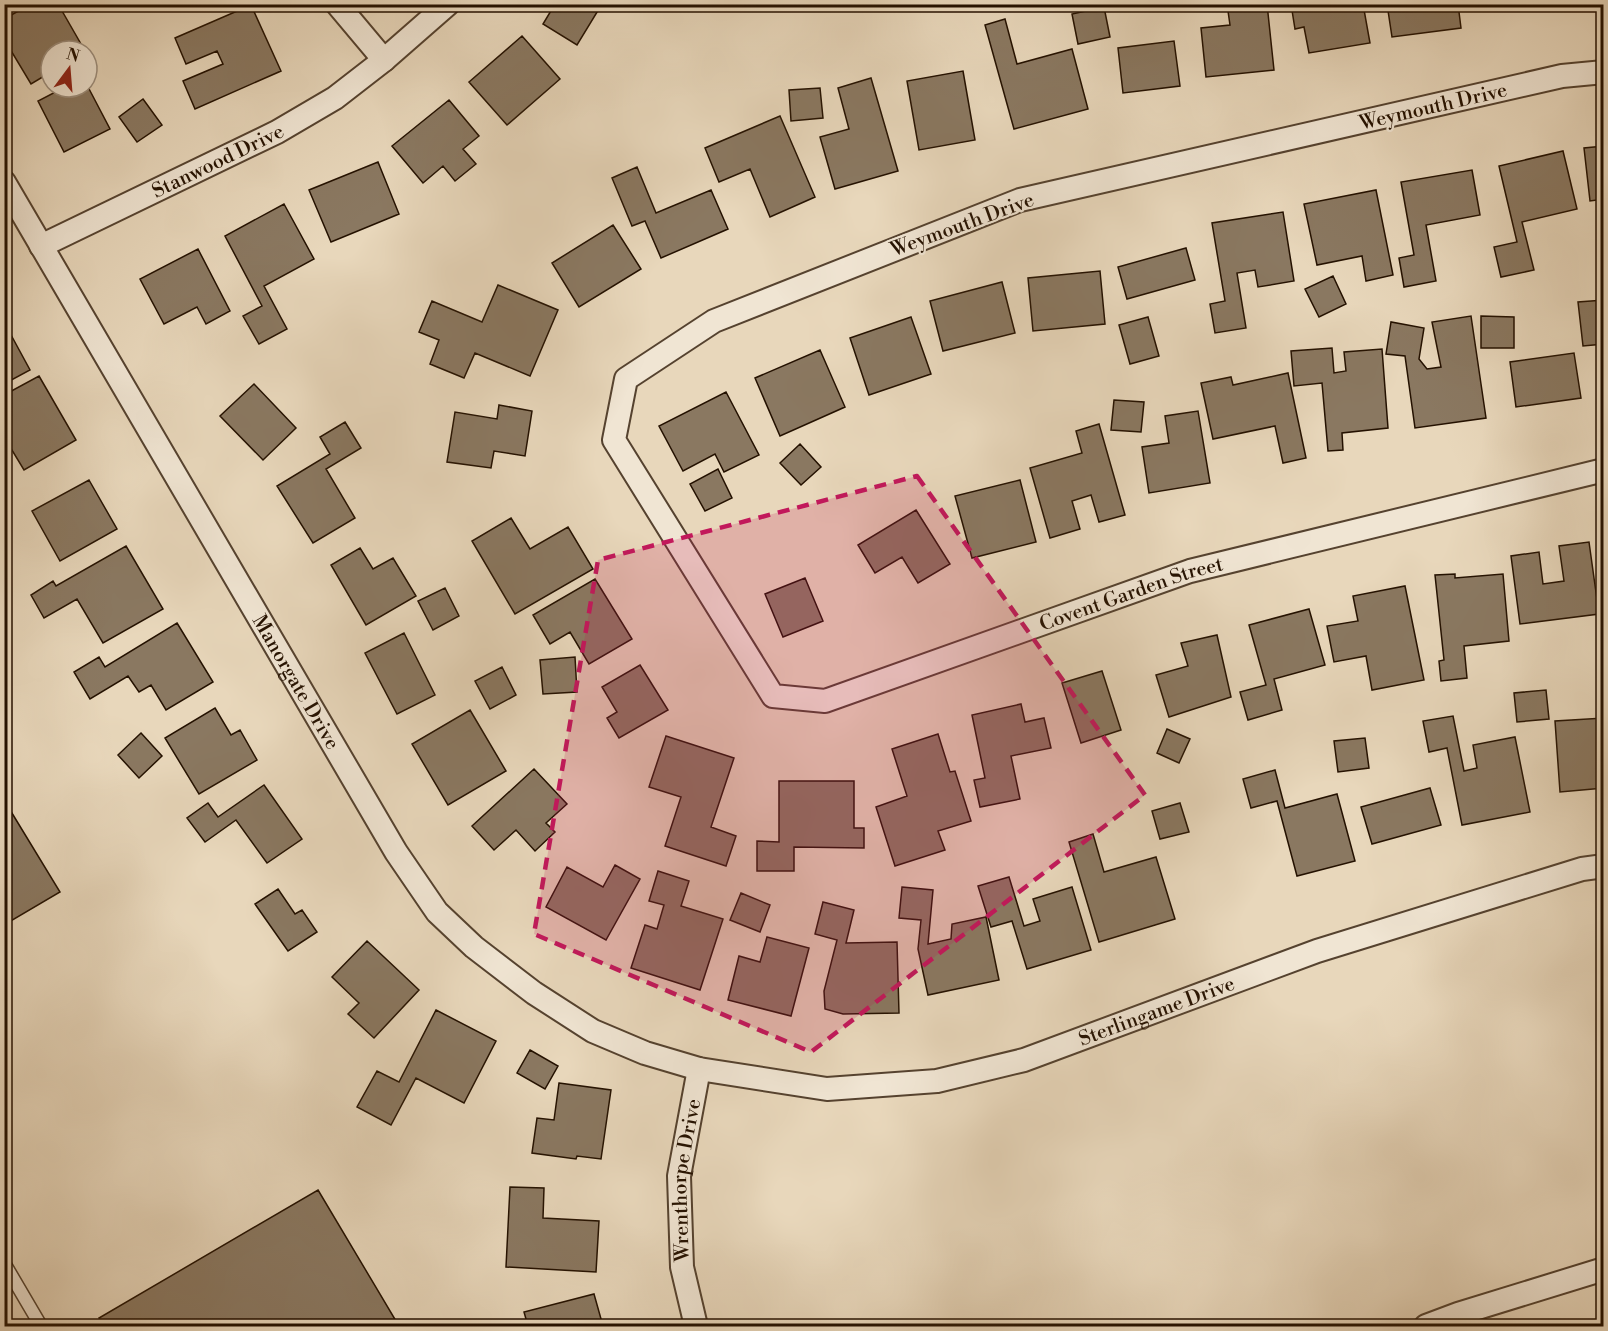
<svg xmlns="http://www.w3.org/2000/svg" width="1608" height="1331" viewBox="0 0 1608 1331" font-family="'Libre Bodoni',serif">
<rect width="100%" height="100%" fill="#e8d7bb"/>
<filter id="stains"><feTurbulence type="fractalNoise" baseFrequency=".00333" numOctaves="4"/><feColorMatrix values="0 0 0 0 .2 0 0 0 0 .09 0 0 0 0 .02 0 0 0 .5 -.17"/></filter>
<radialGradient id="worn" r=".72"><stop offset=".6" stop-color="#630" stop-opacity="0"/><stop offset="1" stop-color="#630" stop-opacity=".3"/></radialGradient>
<path fill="#8a7861" stroke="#241100" stroke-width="1.5" d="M 31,4 L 58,4 L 85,51 L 51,51 L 51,72 L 31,84 L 4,39 L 4,19 Z
M 555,4 L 602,4 L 577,45 L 543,24 Z
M 1175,4 L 1208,4 L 1208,9 L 1175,8 Z
M 1227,4 L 1267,4 L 1274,70 L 1206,77 L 1201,28 L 1230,25 Z
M 1291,4 L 1363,4 L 1370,43 L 1309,53 L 1304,27 L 1295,29 Z
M 1387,4 L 1458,4 L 1461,28 L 1392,37 Z
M 251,5 L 281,71 L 195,109 L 183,81 L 223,64 L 217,51 L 186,64 L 175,38 Z
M 1104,7 L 1110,37 L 1078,44 L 1072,14 Z
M 1005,19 L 1017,64 L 1072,49 L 1088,109 L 1014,129 L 985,25 Z
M 522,36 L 560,79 L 507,125 L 469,82 Z
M 1174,41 L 1180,86 L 1123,93 L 1118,48 Z
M 963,71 L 975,140 L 919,150 L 907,81 Z
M 871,78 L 898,171 L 835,189 L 820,137 L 849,129 L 838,88 Z
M 87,85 L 110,129 L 64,152 L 38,101 L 65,87 L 87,87 Z
M 820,88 L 823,118 L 791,121 L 789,90 Z
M 143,99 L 162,125 L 137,142 L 119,117 Z
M 449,100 L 479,136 L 463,149 L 476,164 L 455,181 L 443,166 L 423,183 L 392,146 Z
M 780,116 L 815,197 L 770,217 L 750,169 L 719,182 L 705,148 Z
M 1604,146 L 1604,199 L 1590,201 L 1584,148 Z
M 1563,151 L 1577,209 L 1522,222 L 1534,270 L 1501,277 L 1494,247 L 1517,242 L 1499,166 Z
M 378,162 L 399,214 L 331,242 L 309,190 Z
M 637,167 L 656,213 L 711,190 L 728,229 L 661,258 L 645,221 L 632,226 L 612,178 Z
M 1472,170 L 1480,215 L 1426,225 L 1436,281 L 1404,287 L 1399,258 L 1414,255 L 1401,182 Z
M 1376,190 L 1393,275 L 1366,281 L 1362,256 L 1317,265 L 1304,204 Z
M 284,204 L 314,259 L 264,286 L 287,329 L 259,344 L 243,316 L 262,306 L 225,236 Z
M 1283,212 L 1294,281 L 1258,287 L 1255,270 L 1237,273 L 1246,328 L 1215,333 L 1210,304 L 1225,301 L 1212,223 Z
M 613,225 L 641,269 L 579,307 L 552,263 Z
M 1186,248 L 1195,280 L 1127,299 L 1118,267 Z
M 198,249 L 230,311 L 206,324 L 197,307 L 164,324 L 140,279 Z
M 1100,271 L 1105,324 L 1033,331 L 1028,278 Z
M 1333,276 L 1346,304 L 1319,317 L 1305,289 Z
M 1002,282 L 1015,333 L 943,351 L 930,301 Z
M 498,285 L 558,310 L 530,376 L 475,353 L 464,378 L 430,364 L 439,340 L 419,332 L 432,301 L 482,322 Z
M 1604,300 L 1604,344 L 1583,346 L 1578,302 Z
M 1471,316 L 1486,418 L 1415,428 L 1405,356 L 1386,354 L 1391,322 L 1424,328 L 1419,359 L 1427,369 L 1441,367 L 1432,322 Z
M 1481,316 L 1514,317 L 1514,348 L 1481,348 Z
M 911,317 L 931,374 L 869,395 L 850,338 Z
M 1148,317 L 1159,356 L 1130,364 L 1119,325 Z
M 4,322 L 30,370 L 4,384 Z
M 1332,348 L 1334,373 L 1346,371 L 1344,352 L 1382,349 L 1388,428 L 1342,433 L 1343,450 L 1328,451 L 1322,383 L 1294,386 L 1291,351 Z
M 820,350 L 845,407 L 780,436 L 755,378 Z
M 1574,353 L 1581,398 L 1516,407 L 1510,362 Z
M 1288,373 L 1306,458 L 1283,463 L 1275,426 L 1213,439 L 1201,383 L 1231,377 L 1233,385 Z
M 39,376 L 76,440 L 24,470 L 4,437 L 4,395 Z
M 254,384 L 296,428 L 263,460 L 220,416 Z
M 726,392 L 759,455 L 724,472 L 715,454 L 683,471 L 659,426 Z
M 1114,400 L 1144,402 L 1141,432 L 1111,430 Z
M 499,405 L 532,411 L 525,456 L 494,451 L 491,468 L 447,462 L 455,412 L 497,419 Z
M 1198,411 L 1210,483 L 1149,493 L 1142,447 L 1169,443 L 1165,416 Z
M 345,422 L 361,448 L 326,469 L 355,518 L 313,543 L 277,486 L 330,454 L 320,437 Z
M 1099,424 L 1125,515 L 1099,522 L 1091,495 L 1072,501 L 1080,529 L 1050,538 L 1030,468 L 1082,453 L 1076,431 Z
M 800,444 L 821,467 L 801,485 L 780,463 Z
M 718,469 L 732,498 L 705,511 L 690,484 Z
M 89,480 L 117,529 L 60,561 L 32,511 Z
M 1020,480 L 1036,542 L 972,558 L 955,496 Z
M 916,510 L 950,564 L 918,583 L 902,557 L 875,573 L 858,545 Z
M 511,518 L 530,549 L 568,527 L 593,569 L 515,614 L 472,541 Z
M 1589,542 L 1599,614 L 1520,624 L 1511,556 L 1539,552 L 1543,584 L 1564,581 L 1559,546 Z
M 126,546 L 163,609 L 103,643 L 77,599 L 44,618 L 31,595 L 53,581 L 56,586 Z
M 360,548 L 373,569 L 393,558 L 416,596 L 366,625 L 331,565 Z
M 1455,574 L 1455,578 L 1503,574 L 1509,641 L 1464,646 L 1467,678 L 1441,681 L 1439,661 L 1444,660 L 1435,575 Z
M 805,578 L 823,621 L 783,637 L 765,594 Z
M 595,579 L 632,639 L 589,664 L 570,632 L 550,644 L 533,615 Z
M 1405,586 L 1424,680 L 1372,690 L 1366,656 L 1334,662 L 1327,626 L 1358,621 L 1353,596 Z
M 445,588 L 459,616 L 433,630 L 418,601 Z
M 1309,609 L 1325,665 L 1274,679 L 1282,710 L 1248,720 L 1240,692 L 1266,685 L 1249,625 Z
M 177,623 L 213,682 L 166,710 L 151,685 L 139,692 L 128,676 L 90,699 L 74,672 L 99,657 L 105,667 Z
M 404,633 L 435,695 L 397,714 L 365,653 Z
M 1217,635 L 1231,697 L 1169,717 L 1156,675 L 1188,666 L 1181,643 Z
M 575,657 L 577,692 L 543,694 L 540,660 Z
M 640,665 L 668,710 L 619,738 L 607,718 L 617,712 L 602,687 Z
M 502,667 L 516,695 L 490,709 L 475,681 Z
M 1102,671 L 1121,730 L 1081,743 L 1062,683 Z
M 1546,690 L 1549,719 L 1517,722 L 1514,693 Z
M 1021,704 L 1025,722 L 1044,718 L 1051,748 L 1011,756 L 1020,799 L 980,807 L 974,780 L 985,778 L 972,715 Z
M 215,708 L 231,735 L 240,730 L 257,760 L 199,794 L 165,738 Z
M 470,710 L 506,771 L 448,805 L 412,744 Z
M 1453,716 L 1464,771 L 1477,768 L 1473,745 L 1515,737 L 1530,812 L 1462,825 L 1447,748 L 1429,752 L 1423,721 Z
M 1604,718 L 1604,788 L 1560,792 L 1555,721 Z
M 1167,729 L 1190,739 L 1179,763 L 1157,753 Z
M 141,733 L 162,756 L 139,778 L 118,755 Z
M 938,734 L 950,772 L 955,771 L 971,821 L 938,831 L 945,850 L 895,866 L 876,807 L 907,796 L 892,749 Z
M 666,736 L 734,758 L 711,827 L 736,836 L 726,866 L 665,846 L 681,797 L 649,787 Z
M 1365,738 L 1369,768 L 1338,772 L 1334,741 Z
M 534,769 L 567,804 L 546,823 L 555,832 L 535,851 L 516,830 L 494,850 L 472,826 Z
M 1275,770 L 1285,808 L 1337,794 L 1355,861 L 1297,876 L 1277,801 L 1251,808 L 1243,779 Z
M 779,781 L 854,781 L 854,828 L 864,828 L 864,848 L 794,847 L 794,871 L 757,871 L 757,841 L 779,842 Z
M 264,785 L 302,839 L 267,863 L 236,820 L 205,842 L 187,818 L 208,803 L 218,817 Z
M 1430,788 L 1441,825 L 1372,844 L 1361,807 Z
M 4,800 L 60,892 L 4,925 Z
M 1180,803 L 1189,832 L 1160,839 L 1152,811 Z
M 1093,834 L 1104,872 L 1156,857 L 1175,919 L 1099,942 L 1069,842 Z
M 615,865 L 640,879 L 606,940 L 546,907 L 567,867 L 603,887 Z
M 658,871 L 689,881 L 681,906 L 723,919 L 700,990 L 631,968 L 645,925 L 657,929 L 664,905 L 649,901 Z
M 1009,877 L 1024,926 L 1040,921 L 1033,899 L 1072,887 L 1091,950 L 1027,969 L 1012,921 L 991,927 L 978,886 Z
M 902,887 L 933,890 L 928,944 L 951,939 L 952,924 L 986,917 L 999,980 L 928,995 L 918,949 L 921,920 L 899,918 Z
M 278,889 L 295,914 L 302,910 L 317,932 L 288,951 L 255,904 Z
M 741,893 L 770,905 L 760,932 L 730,920 Z
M 823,902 L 854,910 L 846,943 L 897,942 L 899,1013 L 843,1014 L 825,1009 L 824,991 L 837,940 L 815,934 Z
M 767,937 L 809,948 L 791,1016 L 728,1000 L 739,956 L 760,962 Z
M 367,941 L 419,990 L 374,1038 L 348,1014 L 359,1003 L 332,977 Z
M 436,1010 L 496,1041 L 464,1103 L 416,1078 L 391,1125 L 357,1107 L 377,1071 L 399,1082 Z
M 530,1050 L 558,1066 L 545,1089 L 517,1073 Z
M 559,1083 L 611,1090 L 601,1159 L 577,1156 L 576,1159 L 532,1153 L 537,1118 L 554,1120 Z
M 510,1187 L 544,1188 L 543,1218 L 599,1221 L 596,1272 L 506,1267 Z
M 318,1190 L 399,1326 L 105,1326 L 99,1318 Z
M 594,1294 L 603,1326 L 528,1326 L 524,1312 Z"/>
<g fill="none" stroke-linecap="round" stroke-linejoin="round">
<defs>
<path id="lane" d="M 4,1263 L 41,1326"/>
<g id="street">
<path d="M 337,4 L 384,60"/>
<path id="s1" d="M 1604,72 L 1562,76 L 1020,200 L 714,321 L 626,379 L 614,440 L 773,696 L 825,701 L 1190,571 L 1604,470"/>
<path id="s2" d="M 4,182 L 396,852 L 437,912 L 474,947 L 534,993 L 593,1031 L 645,1053 L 699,1069 L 827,1089 L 937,1081 L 1024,1060 L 1317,951 L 1582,869 L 1604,866"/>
<path id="s3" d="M 41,246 L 277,132 L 335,98 L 384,60 L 448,4"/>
<path id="s4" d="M 696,1326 L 682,1267 L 679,1176 L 699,1069"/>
<path d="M 1426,1326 L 1458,1314 L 1604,1269"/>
</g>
</defs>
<use href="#lane" stroke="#55422f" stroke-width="15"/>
<use href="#street" stroke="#55422f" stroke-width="26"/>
<use href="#lane" stroke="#f0e5d3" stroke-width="12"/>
<use href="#street" stroke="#f0e5d3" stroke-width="22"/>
</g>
<path fill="#c2185b" fill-opacity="0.2" stroke="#c2185b" stroke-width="4.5" stroke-dasharray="12 8" stroke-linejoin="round" d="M 917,476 L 1145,795 L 811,1052 L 534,934 L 598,560 Z"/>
<g text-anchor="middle" stroke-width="4.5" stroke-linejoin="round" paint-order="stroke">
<g font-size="20" fill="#241100" stroke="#f0e5d3">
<text transform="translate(1433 106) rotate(-13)" y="7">Weymouth Drive</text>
<text dy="7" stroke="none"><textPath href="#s3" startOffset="196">Stanwood Drive</textPath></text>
<text transform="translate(962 224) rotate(-20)" y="7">Weymouth Drive</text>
<text dy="7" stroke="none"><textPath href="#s1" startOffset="1773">Covent Garden Street</textPath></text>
<text dy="7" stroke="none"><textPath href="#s2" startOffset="579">Manorgate Drive</textPath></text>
<text dy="7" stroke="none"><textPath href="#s2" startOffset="1629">Sterlingame Drive</textPath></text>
<text dy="7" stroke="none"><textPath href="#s4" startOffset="148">Wrenthorpe Drive</textPath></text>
</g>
</g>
<rect width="1608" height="1331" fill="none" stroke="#e8d7bb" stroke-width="24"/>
<rect x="6" y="6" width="1596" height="1319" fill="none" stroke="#241100" stroke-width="3"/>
<rect x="12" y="12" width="1584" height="1307" fill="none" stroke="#241100" stroke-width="1.5"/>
<g transform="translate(69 69) rotate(16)"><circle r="28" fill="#f0e5d3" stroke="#9e907f" stroke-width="1.5"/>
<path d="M0-4.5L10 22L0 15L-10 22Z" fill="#8f2418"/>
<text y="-9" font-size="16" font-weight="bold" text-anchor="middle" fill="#241100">N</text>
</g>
<rect width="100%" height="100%" filter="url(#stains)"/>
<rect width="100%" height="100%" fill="url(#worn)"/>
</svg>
